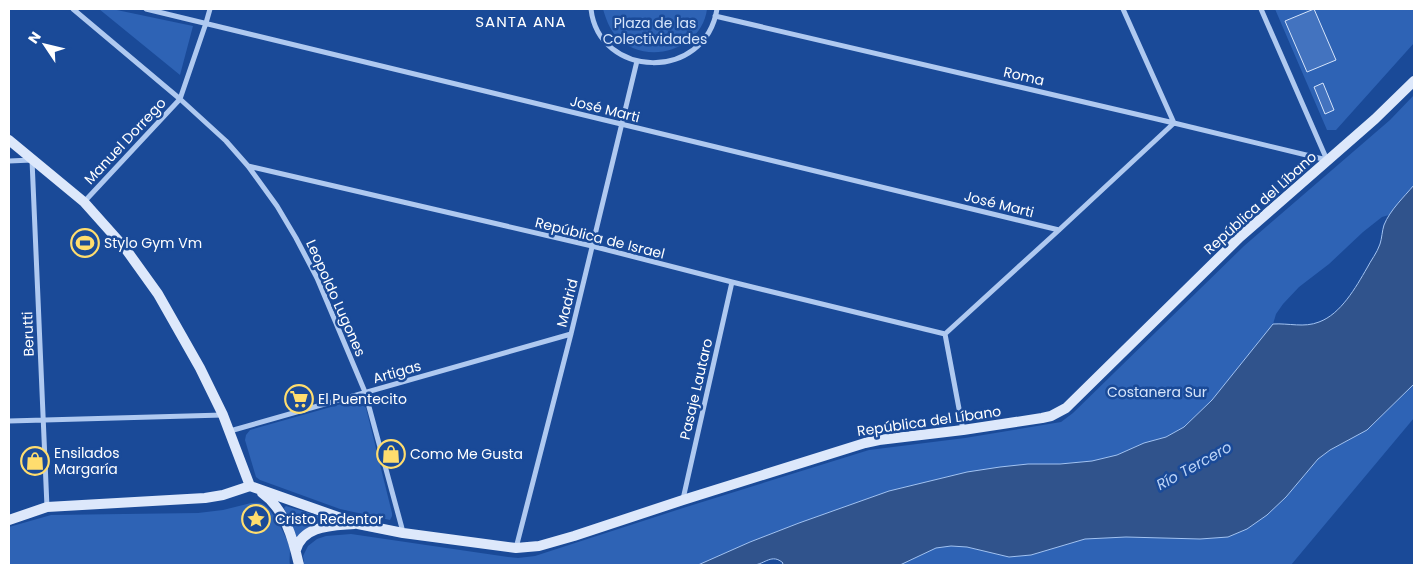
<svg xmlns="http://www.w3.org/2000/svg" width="1423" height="574" viewBox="0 0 1423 574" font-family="Poppins,sans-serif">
<rect width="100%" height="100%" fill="#1a4a98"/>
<path fill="#2e63b5" d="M 99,9 L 112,9 L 193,26 L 180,75 Z
M 603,9 L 707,9 C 702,51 644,67 616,36 C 609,28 606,19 603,9 Z
M 1275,9 L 1414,9 L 1414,43 L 1336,130 L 1327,130 Z
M 1414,95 L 1414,185 L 1389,215 L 1382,217 L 1363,232 L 1329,264 L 1299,287 L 1283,304 L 1276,314 L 1273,324 L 1212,400 L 1184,427 L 1166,437 L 1144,443 L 1117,455 L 1092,461 L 967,472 L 889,491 L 799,523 L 750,542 L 698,565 L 303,565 L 302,563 L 304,562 L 303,556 L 308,546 L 317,539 L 326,536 L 351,534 L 508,557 L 518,558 L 535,556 L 683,508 L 869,450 L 965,438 L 1061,422 L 1073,413 L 1244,246 L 1390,120 Z
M 1414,384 L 1414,418 L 1291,565 L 900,565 L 936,548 L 951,546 L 967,547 L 1009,557 L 1031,555 L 1085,539 L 1126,537 L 1200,539 L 1228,537 L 1247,529 L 1267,515 L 1286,497 L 1318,459 L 1330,450 L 1367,430 Z
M 352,401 L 361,402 L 366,408 L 392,513 L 392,516 L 390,520 L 340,509 L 260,480 L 256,477 L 245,440 L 246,435 L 250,430 Z
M 251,503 C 255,503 259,502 263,504 C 272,508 288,539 290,549 C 290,554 289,560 290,565 L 9,565 L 9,527 L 51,515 L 198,513 L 223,510 Z
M 286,506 L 335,521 L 312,524 L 296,538 L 284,508 Z"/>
<path fill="#30538c" stroke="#a2c3f2" d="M 1414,185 L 1414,384 L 1367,430 L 1330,450 L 1318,459 L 1286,497 L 1267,515 L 1247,529 L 1228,537 L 1200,539 L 1126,537 L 1085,539 L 1031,555 L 1009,557 L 967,547 L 951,546 L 936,548 L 900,565 L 782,565 L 783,563 C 772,553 765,564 754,565 C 737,567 715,565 698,565 L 750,542 L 799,523 L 889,491 L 967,472 L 1000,467 L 1028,464 L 1060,464 L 1092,461 L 1117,455 L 1144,443 L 1166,437 L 1184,427 L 1212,400 L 1273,324 C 1289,323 1304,328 1319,322 C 1341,314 1356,287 1367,268 C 1371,260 1377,253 1380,244 C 1382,238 1382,231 1384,225 C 1390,210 1404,197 1414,185 Z"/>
<path fill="#4373bf" stroke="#d6e5fb" d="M 1314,9 L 1336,60 L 1307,72 L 1285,21 Z
M 1323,83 L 1334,110 L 1325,114 L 1314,87 Z"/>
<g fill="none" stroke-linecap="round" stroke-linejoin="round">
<path stroke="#afc9f0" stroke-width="5" d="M 73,9 L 180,99 L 226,141 L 248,166 L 277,206 L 296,238 L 317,278 L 365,392 L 403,532
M 146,9 L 1059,230
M 591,9 C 599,79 705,82 717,9
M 1123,9 L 1174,123
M 1261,9 L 1327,160
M 715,16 L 1174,123 L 1327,160
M 9,161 L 32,160 L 47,507
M 248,166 L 592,246 L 732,282 L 945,334
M 84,202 L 180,99 L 206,23 L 210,9
M 945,334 L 1059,230 L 1174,123
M 945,334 L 963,430
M 9,421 L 223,415
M 230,431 L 571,334
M 683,499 L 732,282
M 516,548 L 571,334 L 637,61"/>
<path stroke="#dde8fb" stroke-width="10" d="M 9,140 L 84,202 L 125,248 L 158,294 L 200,368 L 223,415 L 250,486
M 250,486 L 358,524 L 403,533 L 516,548 L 539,546 L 574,536 L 683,500 L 865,443 L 879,440 L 963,430 L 1042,418 L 1051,416 L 1066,408 L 1240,237 L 1375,119 L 1414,81
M 262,493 C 285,509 293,539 299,565
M 9,520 L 47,507 L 205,498 L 223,495 L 250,486
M 296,550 C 303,525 332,526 354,524"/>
</g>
<defs>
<symbol id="stadium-ring" viewBox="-11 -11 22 22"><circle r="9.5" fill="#1a4a98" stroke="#ffdd6e" stroke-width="1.5"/><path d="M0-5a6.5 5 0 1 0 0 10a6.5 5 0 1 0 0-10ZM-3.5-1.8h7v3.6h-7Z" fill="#ffdd6e"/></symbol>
<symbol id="supermarket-ring" viewBox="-11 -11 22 22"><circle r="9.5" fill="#1a4a98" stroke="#ffdd6e" stroke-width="1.5"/><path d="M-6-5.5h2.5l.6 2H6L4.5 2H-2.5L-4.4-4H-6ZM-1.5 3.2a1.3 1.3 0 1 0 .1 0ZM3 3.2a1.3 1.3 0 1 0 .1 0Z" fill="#ffdd6e"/></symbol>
<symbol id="shop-ring" viewBox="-11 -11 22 22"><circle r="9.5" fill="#1a4a98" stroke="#ffdd6e" stroke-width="1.5"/><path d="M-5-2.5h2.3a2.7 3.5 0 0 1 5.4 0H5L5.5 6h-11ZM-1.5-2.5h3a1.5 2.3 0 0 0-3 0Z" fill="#ffdd6e"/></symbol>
<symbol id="sight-ring" viewBox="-11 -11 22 22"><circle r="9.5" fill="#1a4a98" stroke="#ffdd6e" stroke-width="1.5"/><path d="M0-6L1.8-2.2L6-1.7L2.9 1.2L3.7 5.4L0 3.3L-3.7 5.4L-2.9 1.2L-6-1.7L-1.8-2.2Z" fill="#ffdd6e"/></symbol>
</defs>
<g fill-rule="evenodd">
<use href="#stadium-ring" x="69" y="227" width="32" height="32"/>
<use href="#supermarket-ring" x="283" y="383" width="32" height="32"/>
<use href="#shop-ring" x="375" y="438" width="32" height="32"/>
<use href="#shop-ring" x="19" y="445" width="32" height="32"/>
<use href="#sight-ring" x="240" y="503" width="32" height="32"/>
</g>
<g text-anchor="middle" stroke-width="5" stroke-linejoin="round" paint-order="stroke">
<g font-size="14" fill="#d6e5fb" stroke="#1a4a98">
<text x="655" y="28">Plaza de las<tspan x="655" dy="16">Colectividades</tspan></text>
<text x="1157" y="397">Costanera Sur</text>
</g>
<g font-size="14" fill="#fff" stroke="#1a4a98">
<text transform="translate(1024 76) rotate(13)" y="5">Roma</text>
<text transform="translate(605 109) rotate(14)" y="5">José Marti</text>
<text transform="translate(125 141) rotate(-47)" y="5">Manuel Dorrego</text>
<text transform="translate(1260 203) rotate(-42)" y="5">República del Líbano</text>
<text transform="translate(999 204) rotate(14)" y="5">José Marti</text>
<text transform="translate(600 238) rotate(14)" y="5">República de Israel</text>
<text transform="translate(336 298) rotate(66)" y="5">Leopoldo Lugones</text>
<text transform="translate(567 303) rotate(-76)" y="5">Madrid</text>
<text transform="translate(28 334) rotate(-92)" y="5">Berutti</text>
<text transform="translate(397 372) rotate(-16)" y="5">Artigas</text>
<text transform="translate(696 389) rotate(-77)" y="5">Pasaje Lautaro</text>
<text transform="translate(929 421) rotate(-8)" y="5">República del Líbano</text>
</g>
<g font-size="14" fill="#fff" stroke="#1a4a98" text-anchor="start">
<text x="104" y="248">Stylo Gym Vm</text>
<text x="318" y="404">El Puentecito</text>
<text x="54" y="458">Ensilados<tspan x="54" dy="16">Margaría</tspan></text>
<text x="410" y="459">Como Me Gusta</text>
<text x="275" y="524">Cristo Redentor</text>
</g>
<g font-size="15" letter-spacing="1" fill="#fff" stroke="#1a4a98">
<text x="521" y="27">SANTA ANA</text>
</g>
<g font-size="15" font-style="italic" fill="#bbd3f7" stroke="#1a4a98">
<text transform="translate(1194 466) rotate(-29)" y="5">Río Tercero</text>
</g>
</g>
<rect width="1423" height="574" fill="none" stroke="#ffffff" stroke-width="20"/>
<g transform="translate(45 45) rotate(305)" stroke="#1a4a98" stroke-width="4" paint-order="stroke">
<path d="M0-4L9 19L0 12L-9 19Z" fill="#ffffff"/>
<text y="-8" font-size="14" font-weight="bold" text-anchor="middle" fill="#ffffff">N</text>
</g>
</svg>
